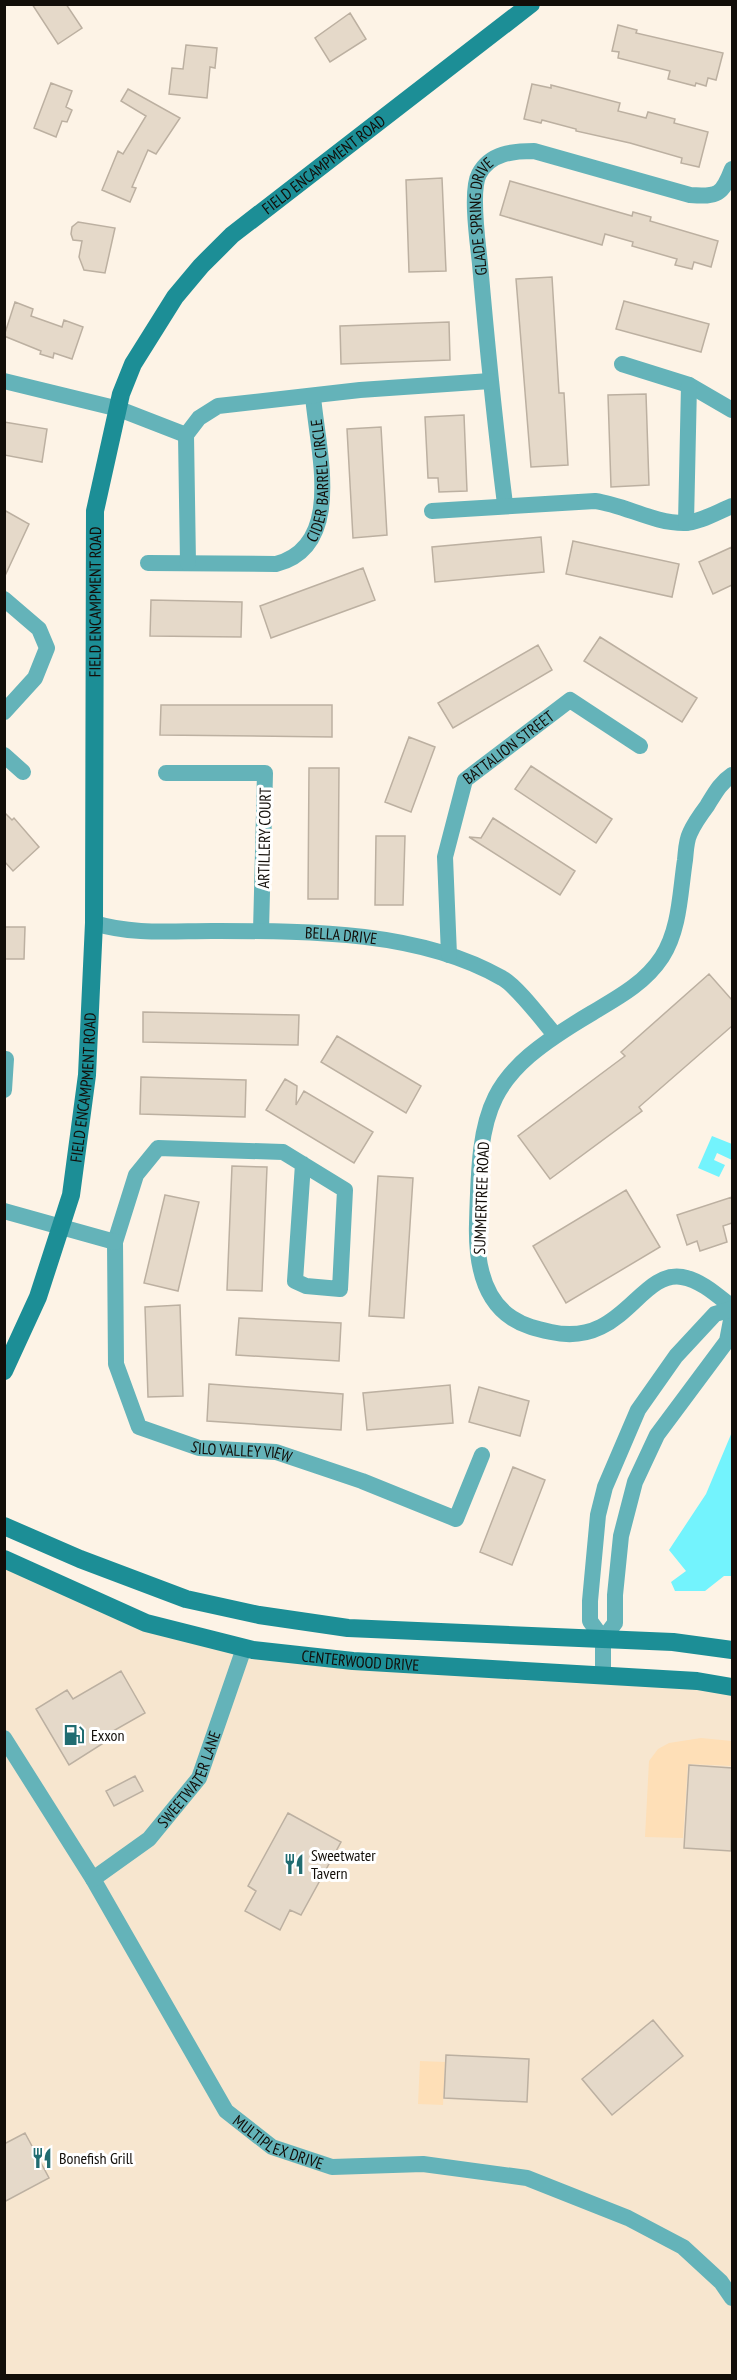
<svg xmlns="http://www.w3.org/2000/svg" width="737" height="2380" viewBox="0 0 737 2380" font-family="'PT Sans Narrow',sans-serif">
<rect width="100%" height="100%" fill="#fdf3e6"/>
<path fill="#f7e6cf" d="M 5,1559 L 146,1623 L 244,1648 L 732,1688 L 732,2375 L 5,2376 Z"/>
<path fill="#fedfb7" d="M 701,1738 L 732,1741 L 732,1766 L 688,1764 L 683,1838 L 645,1837 L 649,1761 L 658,1749 L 669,1743 Z
M 420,2061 L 445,2062 L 443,2105 L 418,2104 Z"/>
<path fill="#73f3fd" d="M 712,1136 L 732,1144 L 732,1160 L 717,1153 L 714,1160 L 725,1165 L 719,1177 L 698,1168 Z
M 732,1432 L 732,1576 L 724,1576 L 705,1591 L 675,1591 L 671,1582 L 686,1571 L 669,1550 L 706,1494 Z"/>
<path fill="#e5d9c9" stroke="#bcb0a1" stroke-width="1.5" d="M 32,4 L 66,4 L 82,28 L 58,44 Z
M 350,13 L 366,39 L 330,62 L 315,38 Z
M 618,25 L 637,30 L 636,33 L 723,53 L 716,80 L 708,78 L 706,86 L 696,83 L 695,86 L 668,79 L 670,71 L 618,58 L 619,52 L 612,51 Z
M 186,45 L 217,48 L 215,68 L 210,67 L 207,98 L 169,94 L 172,68 L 183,69 Z
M 51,83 L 72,91 L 66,107 L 72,110 L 67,122 L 62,121 L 56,137 L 34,128 Z
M 532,84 L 551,88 L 551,85 L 620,103 L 618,111 L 646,118 L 648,112 L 675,119 L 674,123 L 708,132 L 699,167 L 681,163 L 682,158 L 630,143 L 576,131 L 576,129 L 542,120 L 541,123 L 524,119 Z
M 128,89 L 180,118 L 156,154 L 148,150 L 132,187 L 136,188 L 130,202 L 102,190 L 118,151 L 123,154 L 146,116 L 121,101 Z
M 442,178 L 446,271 L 409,272 L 406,180 Z
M 510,181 L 632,216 L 633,212 L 651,217 L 650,221 L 718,241 L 711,267 L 694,262 L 692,269 L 675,265 L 677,259 L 632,246 L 633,242 L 605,234 L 602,245 L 500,215 Z
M 78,222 L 115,228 L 105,273 L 84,270 L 79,257 L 82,241 L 73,240 L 71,234 L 72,227 Z
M 552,277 L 559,393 L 564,393 L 568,465 L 531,467 L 516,279 Z
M 624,301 L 709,324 L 701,352 L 616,329 Z
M 15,302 L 33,309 L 31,316 L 62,327 L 64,320 L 83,327 L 72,359 L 54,353 L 53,358 L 40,354 L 41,351 L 4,336 Z
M 449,322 L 450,360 L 341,364 L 340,326 Z
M 646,394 L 649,485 L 611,487 L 608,395 Z
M 464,415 L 467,491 L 439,492 L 438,478 L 428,478 L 425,417 Z
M 4,422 L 47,429 L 42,462 L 4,455 Z
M 381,427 L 387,535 L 353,538 L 347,429 Z
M 4,510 L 29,524 L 4,578 Z
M 541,537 L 544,572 L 435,582 L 432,547 Z
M 573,541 L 679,564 L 672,597 L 566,574 Z
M 732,547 L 732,585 L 713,594 L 699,562 Z
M 363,568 L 375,600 L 271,638 L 260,606 Z
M 151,600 L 242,602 L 241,637 L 150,636 Z
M 600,637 L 697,698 L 682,722 L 584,661 Z
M 538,645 L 552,670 L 453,728 L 438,703 Z
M 161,705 L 332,705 L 332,737 L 160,735 Z
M 409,737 L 435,747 L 411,812 L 385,802 Z
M 531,766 L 612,819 L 596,843 L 515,789 Z
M 309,768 L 339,768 L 338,899 L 308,899 Z
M 4,812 L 12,820 L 14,818 L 39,847 L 13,871 L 4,861 Z
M 493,818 L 575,871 L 560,895 L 469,837 L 481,838 Z
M 376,836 L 405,836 L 403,905 L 375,905 Z
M 4,927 L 25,927 L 24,959 L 4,959 Z
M 709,974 L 732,1000 L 732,1026 L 639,1107 L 642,1111 L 550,1179 L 518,1136 L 625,1056 L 621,1052 Z
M 143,1012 L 299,1015 L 298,1045 L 143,1042 Z
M 337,1036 L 421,1086 L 406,1113 L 321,1062 Z
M 141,1077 L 246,1080 L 245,1117 L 140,1114 Z
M 285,1079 L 297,1086 L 296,1105 L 304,1091 L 373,1132 L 354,1163 L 266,1110 Z
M 232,1166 L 267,1167 L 262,1291 L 227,1290 Z
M 378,1176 L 413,1178 L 404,1318 L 369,1316 Z
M 626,1190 L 660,1247 L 566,1303 L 533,1246 Z
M 165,1195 L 199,1202 L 178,1291 L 144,1283 Z
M 732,1197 L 732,1223 L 723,1226 L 727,1242 L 700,1251 L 697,1241 L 687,1245 L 677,1215 Z
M 180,1305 L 183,1396 L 148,1397 L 145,1307 Z
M 239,1318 L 341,1323 L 339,1361 L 236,1355 Z
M 209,1384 L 343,1394 L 341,1430 L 207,1421 Z
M 450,1385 L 453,1423 L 367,1430 L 363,1393 Z
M 479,1387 L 529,1401 L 520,1436 L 469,1422 Z
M 513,1467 L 545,1480 L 512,1565 L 480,1552 Z
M 121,1671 L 145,1713 L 99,1739 L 102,1744 L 69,1765 L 36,1709 L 67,1690 L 73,1699 Z
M 689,1765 L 732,1768 L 731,1851 L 684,1848 Z
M 135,1776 L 143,1791 L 114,1806 L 106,1791 Z
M 288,1813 L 341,1842 L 301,1915 L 290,1910 L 280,1930 L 245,1911 L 256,1891 L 248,1886 Z
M 653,2020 L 683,2056 L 612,2115 L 582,2079 Z
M 446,2055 L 529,2059 L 527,2102 L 444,2098 Z
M 25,2133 L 49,2178 L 4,2202 L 4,2144 Z"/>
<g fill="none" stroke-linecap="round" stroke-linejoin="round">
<g stroke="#64b3b9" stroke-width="16">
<path d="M 622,364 L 689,385 L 732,410"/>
<path d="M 4,381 L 119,409 L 186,435"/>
<path id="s1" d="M 505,504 C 495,424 487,345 480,264 C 478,244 470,191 479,174 C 490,153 513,151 534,151 L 690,195 C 718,197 722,195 732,169"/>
<path d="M 432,511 L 595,501 C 625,505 653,523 684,523 C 699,523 719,511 732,506"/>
<path d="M 686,523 L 689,385"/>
<path id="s2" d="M 148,563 L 276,564 C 346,546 317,448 313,396"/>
<path d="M 188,563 L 186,435 L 199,418 L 218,406 L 360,390 L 490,381"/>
<path d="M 4,599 L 39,629 L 47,648 L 35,678 L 4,712"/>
<path d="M 4,755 L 23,772"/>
<path d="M 166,773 L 265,773 L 261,931"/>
<path d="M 732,775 C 720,783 715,793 707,806 C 701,814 694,824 690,833 C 686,841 686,851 685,860 C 680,892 680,929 662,957 C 645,983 619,997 592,1013 C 485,1076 480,1104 477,1224 C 476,1258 481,1298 512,1318 C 524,1326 537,1329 551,1332 C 623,1348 639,1270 682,1277 C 701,1280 718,1296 732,1307"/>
<path id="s3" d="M 94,923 C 133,935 172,931 212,931 C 307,931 418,930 502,978 C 517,986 543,1021 555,1035"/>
<path id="s4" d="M 449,955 L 445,857 L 465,780 L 570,700 L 640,746"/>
<path d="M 4,1090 L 6,1059"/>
<path id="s5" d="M 303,1164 L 295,1281 L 306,1286 L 340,1289 L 345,1190 L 283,1152 L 158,1148 L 136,1175 L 115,1242 L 116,1364 L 139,1427 L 199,1448 L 276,1452 L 362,1481 L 456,1519 L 482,1455"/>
<path d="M 4,1211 L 115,1242"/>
<path d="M 603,1639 L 615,1623 L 615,1595 L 621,1536 L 635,1482 L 657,1435 L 727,1341 L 732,1315"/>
<path d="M 603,1674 L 603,1639 L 590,1621 L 590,1601 L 598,1515 L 605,1487 L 638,1410 L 676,1356 L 715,1314 L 732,1309"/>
<path id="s6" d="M 4,1738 L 93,1879 L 226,2111 L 272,2147 L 332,2167 L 423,2164 L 527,2178 L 628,2218 L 683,2247 L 721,2282 L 732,2298"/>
<path id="s7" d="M 93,1879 L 149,1839 L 199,1778 L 244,1648"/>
</g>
<g stroke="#1c8e96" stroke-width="18">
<path id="s8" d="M 4,1371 L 38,1297 L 71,1195 L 87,1075 L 94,923 L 95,511 L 121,394 L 133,364 L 175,297 L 201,266 L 232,235 L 531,4"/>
<path d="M 4,1526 L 80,1559 L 186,1599 L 259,1615 L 348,1628 L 673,1642 L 732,1650"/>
<path id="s9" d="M 4,1559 L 146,1623 L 253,1650 L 353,1661 L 697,1681 L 732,1687"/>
</g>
</g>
<defs>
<symbol id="fuel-bare" viewBox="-9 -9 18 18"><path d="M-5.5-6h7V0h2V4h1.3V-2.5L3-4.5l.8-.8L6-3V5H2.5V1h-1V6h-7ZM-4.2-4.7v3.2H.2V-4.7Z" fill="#206c71" stroke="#fff" stroke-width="2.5" paint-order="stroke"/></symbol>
<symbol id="restaurant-bare" viewBox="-9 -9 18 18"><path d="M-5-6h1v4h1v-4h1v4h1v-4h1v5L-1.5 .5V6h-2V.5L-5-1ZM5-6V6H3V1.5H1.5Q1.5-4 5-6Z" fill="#206c71" stroke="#fff" stroke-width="2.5" paint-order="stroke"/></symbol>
</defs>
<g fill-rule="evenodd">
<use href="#fuel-bare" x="59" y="1720" width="30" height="30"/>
<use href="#restaurant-bare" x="279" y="1849" width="30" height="30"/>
<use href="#restaurant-bare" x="27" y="2143" width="30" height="30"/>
</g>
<g text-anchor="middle" stroke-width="6" stroke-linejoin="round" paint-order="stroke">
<g font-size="16" fill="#120e09" stroke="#fff">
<text dy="6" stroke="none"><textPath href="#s8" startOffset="1305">FIELD ENCAMPMENT ROAD</textPath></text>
<text dy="6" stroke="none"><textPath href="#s1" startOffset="290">GLADE SPRING DRIVE</textPath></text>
<text dy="6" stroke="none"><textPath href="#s2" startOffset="232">CIDER BARREL CIRCLE</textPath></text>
<text dy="6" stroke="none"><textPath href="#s8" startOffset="783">FIELD ENCAMPMENT ROAD</textPath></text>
<text dy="6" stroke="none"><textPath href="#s4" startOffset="232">BATTALION STREET</textPath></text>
<text transform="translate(264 838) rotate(-89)" y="6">ARTILLERY COURT</text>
<text dy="6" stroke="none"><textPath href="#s3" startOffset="248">BELLA DRIVE</textPath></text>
<text dy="6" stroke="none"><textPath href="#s8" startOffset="297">FIELD ENCAMPMENT ROAD</textPath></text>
<text transform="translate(481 1198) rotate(-88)" y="6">SUMMERTREE ROAD</text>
<text dy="6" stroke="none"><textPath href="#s5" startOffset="861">SILO VALLEY VIEW</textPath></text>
<text dy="6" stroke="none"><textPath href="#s9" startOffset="374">CENTERWOOD DRIVE</textPath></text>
<text dy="6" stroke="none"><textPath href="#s7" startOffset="142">SWEETWATER LANE</textPath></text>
<text dy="6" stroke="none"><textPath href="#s6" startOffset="496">MULTIPLEX DRIVE</textPath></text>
</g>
<g font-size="16" fill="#120e09" stroke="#fff" text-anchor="start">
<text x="91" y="1741">Exxon</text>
<text x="311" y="1861">Sweetwater<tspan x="311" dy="18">Tavern</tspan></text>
<text x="59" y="2164">Bonefish Grill</text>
</g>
</g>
<rect width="737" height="2380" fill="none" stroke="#120e09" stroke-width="12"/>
</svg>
